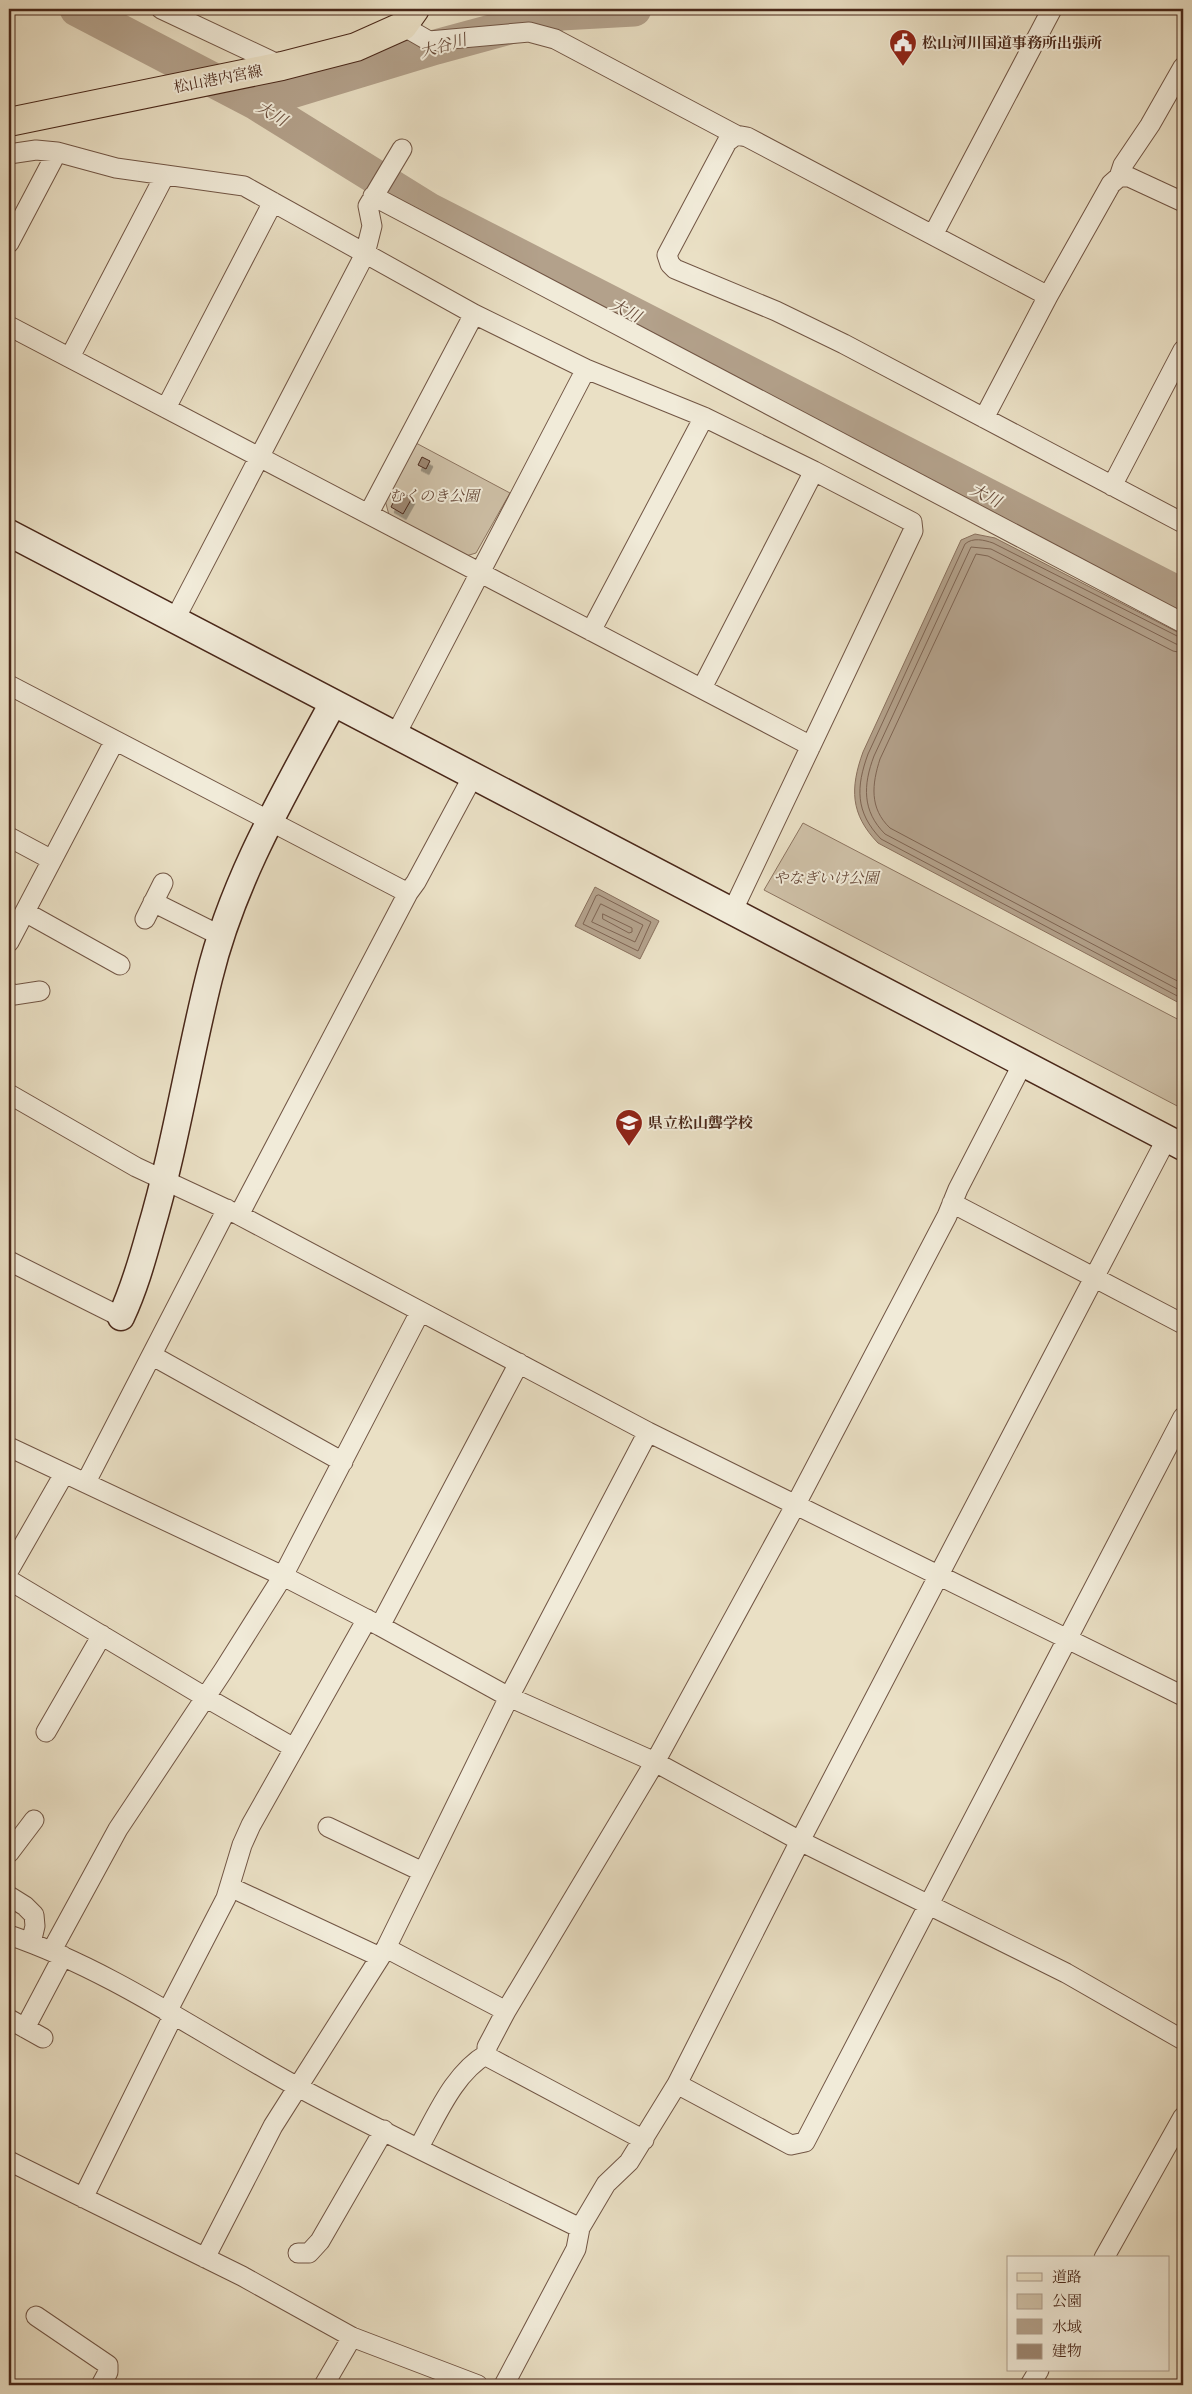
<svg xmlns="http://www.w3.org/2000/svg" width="1192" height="2394" viewBox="0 0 1192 2394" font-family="Alegreya,'Noto Serif JP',serif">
<defs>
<filter id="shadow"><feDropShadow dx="3" dy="5.5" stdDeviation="0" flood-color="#0004"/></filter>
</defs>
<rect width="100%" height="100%" fill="#eae0c5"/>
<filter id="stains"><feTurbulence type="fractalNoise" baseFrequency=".004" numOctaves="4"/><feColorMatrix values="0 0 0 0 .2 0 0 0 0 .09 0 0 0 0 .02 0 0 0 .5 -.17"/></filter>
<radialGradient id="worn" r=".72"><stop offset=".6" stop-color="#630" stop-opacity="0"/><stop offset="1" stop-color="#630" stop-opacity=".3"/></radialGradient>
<path fill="#cfc1a8" stroke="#8c7460" d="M 416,443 L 510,493 L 476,553 L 466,556 L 389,515 L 385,500 Z
M 803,823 L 1183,1022 L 1183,1109 L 764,890 Z"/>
<path fill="#b3a18b" stroke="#89705d" d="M 975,534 L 995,538 L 1183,635 L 1183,1005 L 878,843 C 850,814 850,788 863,752 L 961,540 Z
M 595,887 L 659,921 L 640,959 L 575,926 Z"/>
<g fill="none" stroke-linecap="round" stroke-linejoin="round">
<path stroke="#7e6452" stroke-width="1" d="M 1183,639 L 993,543 C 984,540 973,537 965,544 L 868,754 C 856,787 855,812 881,839 L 1183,999
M 1183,646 L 1176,644 L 991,549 L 971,547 L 874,756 C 863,785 862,811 885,834 L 1183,992
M 1183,653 L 1173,651 L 988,556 L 976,554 L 880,759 C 872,784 869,808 890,828 L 1183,984
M 599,895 L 651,922 L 638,951 L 583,924 L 596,896 Z
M 601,904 L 643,925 L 635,942 L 592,922 Z
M 603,914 L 632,928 L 632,932 L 629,933 L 603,919 Z"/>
<path stroke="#b3a18b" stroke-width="35" d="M 77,9 L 255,102 L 429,210 L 1183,596
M 255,102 L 436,47 L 561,13 L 634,9"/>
</g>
<path fill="#9d8772" stroke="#492719" filter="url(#shadow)" d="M 422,457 L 430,461 L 426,469 L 418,465 Z
M 399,491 L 412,498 L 403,514 L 391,507 Z"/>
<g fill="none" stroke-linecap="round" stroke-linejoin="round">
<defs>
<path id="street" d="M 161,9 L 282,66
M 403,26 L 429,41 L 529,32 L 555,39 L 736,135
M 9,154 L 36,150 L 57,152 L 116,168 L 244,186 L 474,314 L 586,369 L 704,417 L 814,471 L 912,522 L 913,531 L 732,912
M 1119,177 L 1123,165 L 1150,125 L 1183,67
M 373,196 L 1183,623
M 933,235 L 1052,9
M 9,243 L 57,152
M 1048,296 L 747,137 L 736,135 L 727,142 L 667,255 L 670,264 L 675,269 L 776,311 L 844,344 L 1183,523
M 9,326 L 811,746
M 70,357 L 165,175
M 166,408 L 273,202
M 984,418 L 1048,296 L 1111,184 L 1119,177 L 1129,177 L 1183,202
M 1112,486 L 1183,350
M 369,513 L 474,314
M 175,619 L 365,254 L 372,226 L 368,206 L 402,149
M 591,631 L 704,417
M 9,685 L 408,893
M 702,688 L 814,471
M 395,736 L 586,369
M 9,837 L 52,860
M 153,902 L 221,936
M 25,912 L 120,965
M 145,919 L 163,883
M 9,942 L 114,742
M 9,992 L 14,995 L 40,991
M 9,1094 L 136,1167 L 239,1215 L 648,1432 L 1183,1696
M 952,1203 L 1183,1324
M 239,1215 L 408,893 L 416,882 L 473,776
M 9,1261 L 121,1317
M 153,1356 L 343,1462
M 9,1447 L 283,1576 L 380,1626 L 509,1697 L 655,1762 L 800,1841 L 1066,1973 L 1183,2040
M 86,1482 L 227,1209
M 9,1570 L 64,1474
M 9,1580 L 205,1697 L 294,1748
M 380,1626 L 519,1363
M 46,1732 L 102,1635
M 328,1827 L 423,1872
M 9,1853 L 34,1820
M 230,1887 L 380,1957
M 9,1896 L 25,1906 L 34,1915 L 35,1926 L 31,1943
M 9,1935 C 111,1970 201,2034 296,2086 C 389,2136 485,2181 580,2228
M 386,1948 L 506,2011
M 52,1950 L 118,1829 L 223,1671 L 283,1576 L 420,1312
M 167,2012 L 226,1898 L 242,1845 L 251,1825 L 367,1619
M 9,2019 L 43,2038
M 25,2028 L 63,1956
M 677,2084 L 791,2145 L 805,2142 L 1183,1417
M 644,2140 L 490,2058 L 487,2054 L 487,2047 L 506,2011 L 655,1762 L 796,1504 L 947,1216 L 958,1189 L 1023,1063
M 419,2147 C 437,2115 454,2073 487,2054
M 9,2161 L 242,2276 L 352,2337 L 478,2385
M 83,2198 L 173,2016
M 298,2253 L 309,2253 L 320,2241 L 384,2130
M 205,2258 L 273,2126 L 386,1948 L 509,1697 L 648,1432
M 1104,2258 L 1183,2117
M 36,2316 L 108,2365 L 108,2372 L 101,2385
M 324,2385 L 352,2337
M 504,2385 L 576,2249 L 580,2228 L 606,2184 L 629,2162 L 677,2084 L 800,1841 L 1167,1138
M 1030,2385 L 1039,2370"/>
<path id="secondary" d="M 9,533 L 1183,1147
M 121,1317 C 134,1289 142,1261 150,1232 C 175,1148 188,1062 209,978 C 233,879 285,792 333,703"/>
<path id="primary" d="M 9,122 L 282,66 L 356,47 L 403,26 L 415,9"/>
</defs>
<use href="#street" stroke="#715544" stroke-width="21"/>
<use href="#secondary" stroke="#492719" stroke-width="29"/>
<use href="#primary" stroke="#492719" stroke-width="30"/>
<use href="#street" stroke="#f1ebd9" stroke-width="19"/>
<use href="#secondary" stroke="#f1ebd9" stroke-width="26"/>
<use href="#primary" stroke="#eae0c5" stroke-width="28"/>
</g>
<defs>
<symbol id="civic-pin" viewBox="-11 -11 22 30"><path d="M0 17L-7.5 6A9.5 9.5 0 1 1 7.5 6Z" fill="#8f2418" stroke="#f1ebd9"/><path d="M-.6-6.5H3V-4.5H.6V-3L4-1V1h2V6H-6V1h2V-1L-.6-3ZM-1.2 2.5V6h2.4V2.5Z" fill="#fff"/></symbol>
<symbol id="school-pin" viewBox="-11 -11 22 30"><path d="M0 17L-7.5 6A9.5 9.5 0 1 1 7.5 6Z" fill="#8f2418" stroke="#f1ebd9"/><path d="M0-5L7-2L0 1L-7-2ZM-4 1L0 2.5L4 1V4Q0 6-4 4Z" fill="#fff"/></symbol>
</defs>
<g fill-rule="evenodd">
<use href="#civic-pin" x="887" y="27" width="32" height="43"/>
<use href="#school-pin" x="613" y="1107" width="32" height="43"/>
</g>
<g text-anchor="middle" stroke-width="4" stroke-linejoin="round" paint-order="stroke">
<g font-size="15" font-weight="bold" fill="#492719" stroke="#f1ebd9" text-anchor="start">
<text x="922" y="48">松山河川国道事務所出張所</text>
<text x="648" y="1128">県立松山聾学校</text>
</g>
<g font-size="15" fill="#492719" stroke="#f1ebd9">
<text transform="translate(218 79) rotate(-11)" y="5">松山港内宮線</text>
</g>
<g font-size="15" font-style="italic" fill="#644636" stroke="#f1ebd9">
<text x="434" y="501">むくのき公園</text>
<text x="826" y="883">やなぎいけ公園</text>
</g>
<g font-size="16" font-style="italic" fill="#694c3b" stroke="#f1ebd9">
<text transform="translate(443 45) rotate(-16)" y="6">大谷川</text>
<text transform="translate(272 113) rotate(31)" y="6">大川</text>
<text transform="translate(626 310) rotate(27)" y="6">大川</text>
<text transform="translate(986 495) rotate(27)" y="6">大川</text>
</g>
</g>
<rect width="1192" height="2394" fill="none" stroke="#eae0c5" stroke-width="30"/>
<rect x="10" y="10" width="1172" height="2374" fill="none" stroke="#492719" stroke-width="2.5"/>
<rect x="15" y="15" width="1162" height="2364" fill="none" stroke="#492719"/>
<rect x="1007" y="2256" width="162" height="115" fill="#f1ebd9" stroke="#ae9d8c"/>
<rect x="1017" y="2273" width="25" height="8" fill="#eae0c5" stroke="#ae9d8c"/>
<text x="1052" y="2282" font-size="15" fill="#492719">道路</text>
<rect x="1017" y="2294" width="25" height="15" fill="#cfc1a8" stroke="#ae9d8c"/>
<text x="1052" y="2306" font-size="15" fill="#492719">公園</text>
<rect x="1017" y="2319" width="25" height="15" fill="#b3a18b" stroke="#ae9d8c"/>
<text x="1052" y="2332" font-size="15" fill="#492719">水域</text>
<rect x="1017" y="2344" width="25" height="15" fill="#9d8772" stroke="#ae9d8c"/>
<text x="1052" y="2356" font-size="15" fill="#492719">建物</text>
<rect width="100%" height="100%" filter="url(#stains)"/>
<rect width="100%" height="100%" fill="url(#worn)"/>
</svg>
